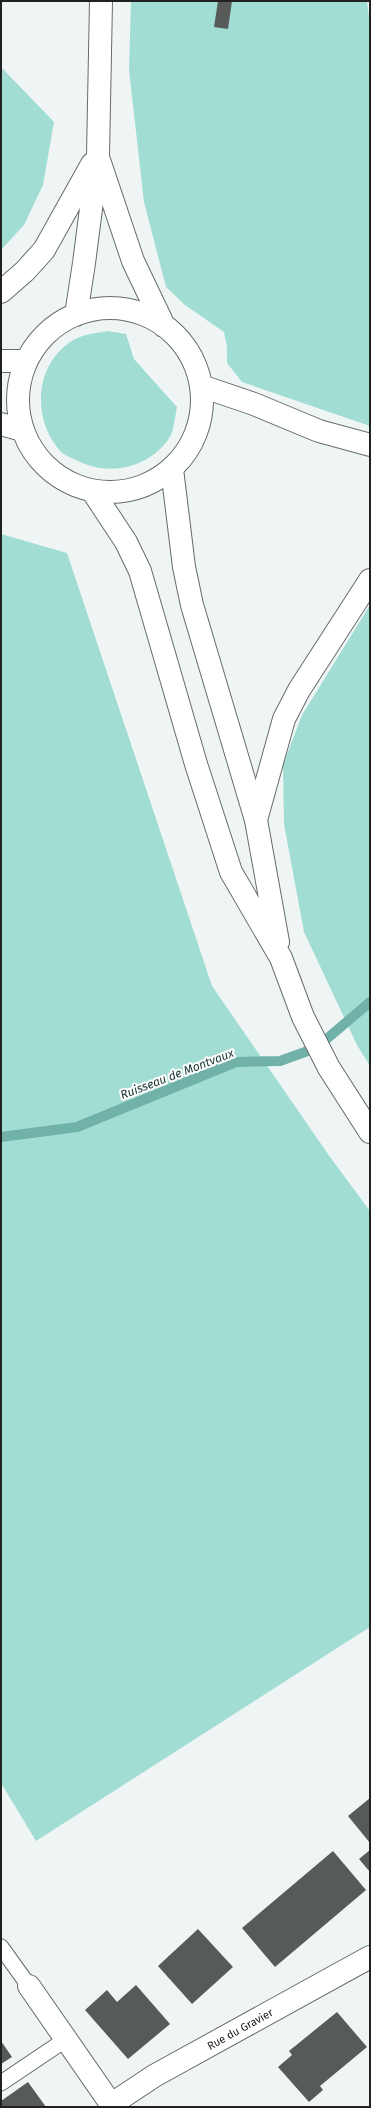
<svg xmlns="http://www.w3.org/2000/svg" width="371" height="2108" viewBox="0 0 371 2108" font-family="'Fira Sans',sans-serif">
<rect width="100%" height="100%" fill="#eff5f4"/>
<path fill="#a2ddd4" d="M 131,1 L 367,1 L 370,25 L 370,426 L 242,382 L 227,363 L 227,347 L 224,332 L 185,305 L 166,287 L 144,202 L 129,70 Z
M 1,67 L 54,122 L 43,185 L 24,225 L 1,250 Z
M 107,331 L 126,334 L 134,359 L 177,407 C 175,416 174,430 170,437 C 149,469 108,477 76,460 C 72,458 66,456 62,453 C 30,420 34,360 77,338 C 86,334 98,333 107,331 Z
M 1,534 L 67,553 L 212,986 L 330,1157 L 370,1211 L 370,1627 L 36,1841 L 1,1783 Z
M 370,605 L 370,1066 L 357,1045 L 304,932 L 284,824 L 283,765 L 302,715 Z"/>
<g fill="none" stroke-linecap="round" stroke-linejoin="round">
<path stroke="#70b1a8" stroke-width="10" d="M 1,1137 L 77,1127 L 236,1062 L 280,1061 L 316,1048 L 370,1002"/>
</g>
<path fill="#565b5a" d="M 218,1 L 232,1 L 228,29 L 214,27 Z
M 370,1798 L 370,1843 L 348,1816 Z
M 370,1850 L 370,1872 L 359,1859 Z
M 333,1851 L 366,1890 L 275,1967 L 242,1928 Z
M 198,1929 L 233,1967 L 192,2004 L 158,1966 Z
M 136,1985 L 170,2024 L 128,2059 L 85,2010 L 107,1990 L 117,2002 Z
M 337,2012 L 367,2047 L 320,2086 L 323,2090 L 309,2102 L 278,2067 L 292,2055 L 289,2051 Z
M 1,2041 L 12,2057 L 1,2064 Z
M 28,2082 L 46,2107 L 1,2107 L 1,2101 Z"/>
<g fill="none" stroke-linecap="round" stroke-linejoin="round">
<defs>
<path id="service" d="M 1,1947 L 29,1986
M 1,2083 L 65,2040"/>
<path id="minor" d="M 201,386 L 254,404 L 319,431 L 370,445
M 256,820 L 284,719 L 299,690 L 370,580
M 29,1986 L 113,2107
M 112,2104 L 154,2076 L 370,1957"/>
<path id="secondary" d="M 99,160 L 133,261 L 164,326
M 1,292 L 25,271 L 44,250 L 92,164
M18 400a92 92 0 1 1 184 0a92 92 0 1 1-184 0Z
M 76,315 L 84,263 L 98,155 L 101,1
M 1,361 L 26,361
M 1,424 L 22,430
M 172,469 L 184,567 L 192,605 L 256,820 L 278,942
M 93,492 L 126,542 L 140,571 L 196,764 L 231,872 L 281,958 L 303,1017 L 329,1068 L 370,1132"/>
</defs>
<use href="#service" stroke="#666b6a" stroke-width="17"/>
<use href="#minor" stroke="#666b6a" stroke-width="24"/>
<use href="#secondary" stroke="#666b6a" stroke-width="24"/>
<use href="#service" stroke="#fff" stroke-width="15"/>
<use href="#minor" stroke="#fff" stroke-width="22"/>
<use href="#secondary" stroke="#fff" stroke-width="22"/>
</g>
<g text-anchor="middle" stroke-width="4" stroke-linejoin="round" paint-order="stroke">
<g font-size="11" fill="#202222" stroke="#fff">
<text transform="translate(240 2029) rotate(-29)" y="4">Rue du Gravier</text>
</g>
<g font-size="12" font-style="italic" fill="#173733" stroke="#fff">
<text transform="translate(177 1074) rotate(-21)" y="4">Ruisseau de Montvaux</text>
</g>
</g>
<rect width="371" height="2108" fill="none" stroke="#202222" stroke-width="4"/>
</svg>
